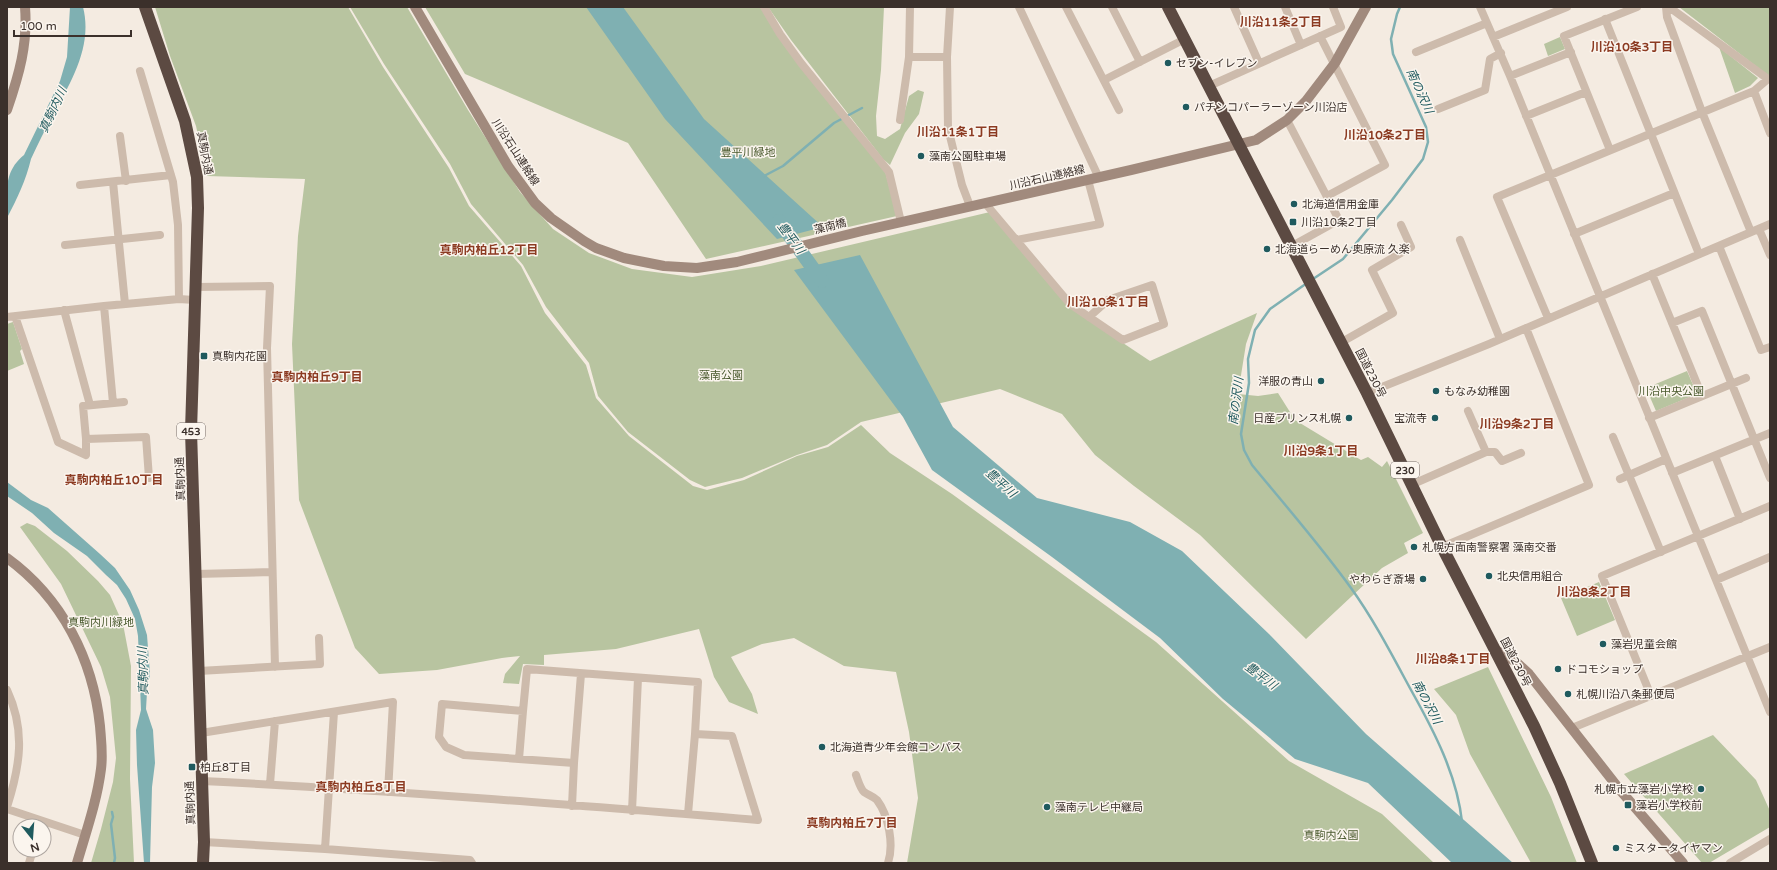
<svg xmlns="http://www.w3.org/2000/svg" width="1777" height="870" viewBox="0 0 1777 870" font-family="'Varela Round','Noto Sans JP',sans-serif">
<rect width="100%" height="100%" fill="#f4ebe1"/>
<path fill="#b8c4a0" d="M 155,7 L 348,7 L 383,67 L 449,168 L 469,206 L 521,266 L 545,313 L 586,365 L 596,398 L 629,436 L 693,486 L 707,490 L 744,480 L 797,456 L 828,447 L 861,425 L 890,453 L 952,494 L 1156,642 L 1289,761 L 1382,814 L 1434,863 L 907,863 L 918,798 L 909,732 L 896,672 L 844,666 L 794,638 L 762,644 L 731,657 L 752,694 L 758,714 L 729,702 L 714,677 L 699,629 L 616,649 L 544,655 L 544,665 L 523,664 L 519,684 L 503,683 L 505,674 L 520,656 L 502,658 L 437,670 L 379,674 L 355,648 L 299,500 L 292,344 L 298,236 L 305,179 L 207,176 L 196,126 L 170,56 Z
M 350,7 L 407,7 L 468,110 L 520,192 L 553,229 L 589,253 L 632,269 L 692,277 L 761,266 L 990,212 L 1047,279 L 1111,335 L 1150,361 L 1257,313 L 1246,344 L 1238,394 L 1258,396 L 1278,393 L 1295,420 L 1361,460 L 1368,457 L 1382,467 L 1387,461 L 1423,533 L 1404,543 L 1408,553 L 1382,568 L 1306,639 L 1200,535 L 1134,486 L 1095,455 L 1062,414 L 1000,389 L 861,422 L 827,445 L 797,455 L 742,478 L 705,487 L 690,480 L 628,432 L 598,396 L 589,363 L 546,307 L 523,265 L 471,204 L 450,164 L 384,64 Z
M 425,7 L 761,7 L 885,171 L 897,216 L 706,259 L 628,143 L 465,74 Z
M 768,7 L 884,7 L 881,70 L 876,116 L 877,136 L 885,139 L 900,129 L 909,96 L 918,90 L 924,92 L 919,114 L 905,133 L 890,165 L 883,159 L 791,40 Z
M 1679,7 L 1770,7 L 1770,77 Z
M 1560,37 L 1565,49 L 1548,56 L 1544,44 Z
M 1719,47 L 1758,78 L 1750,86 L 1735,93 Z
M 13,322 L 22,349 L 20,351 L 24,364 L 7,371 L 7,324 Z
M 1687,371 L 1697,394 L 1656,411 L 1646,388 Z
M 27,523 L 35,526 L 67,551 L 98,581 L 110,595 L 123,624 L 131,666 L 130,779 L 134,863 L 91,863 L 101,829 L 113,782 L 116,758 L 110,697 L 101,667 L 61,584 L 20,527 Z
M 1599,582 L 1615,620 L 1577,636 L 1561,598 Z
M 1488,667 L 1551,797 L 1577,863 L 1531,863 L 1470,754 L 1456,715 L 1434,689 Z
M 1713,735 L 1756,780 L 1770,811 L 1770,827 L 1709,863 L 1702,863 L 1624,774 Z"/>
<path fill="#7fb0b2" d="M 70,7 L 83,7 C 93,46 71,82 53,115 C 45,129 38,144 31,159 C 26,180 17,199 7,218 C 7,193 3,172 24,155 L 60,81 L 67,57 Z
M 586,7 L 623,7 L 704,119 L 823,227 L 777,239 L 665,119 Z
M 860,255 L 953,427 L 1037,498 L 1130,522 L 1182,551 L 1269,634 L 1366,734 L 1513,863 L 1452,863 L 1368,783 L 1295,759 L 1223,699 L 1160,638 L 1052,557 L 932,470 L 903,417 L 794,270 Z
M 7,482 L 31,500 L 48,508 L 100,554 L 115,568 L 130,590 L 139,610 L 147,635 L 150,674 L 147,692 L 146,709 L 153,730 L 155,763 L 152,787 L 150,863 L 144,863 L 137,765 L 136,730 L 141,710 L 138,636 L 135,619 L 126,599 L 117,585 L 106,575 L 87,556 L 54,533 L 32,513 L 7,496 Z"/>
<g fill="none" stroke-linecap="round" stroke-linejoin="round">
<path stroke="#7fb0b2" stroke-width="2.5" d="M 764,176 L 783,166 L 834,123 L 862,108
M 1313,279 L 1343,259 L 1392,200 L 1423,159 L 1428,142 L 1426,127 L 1393,54 L 1391,39 L 1397,14 L 1400,7
M 1307,283 L 1270,309 L 1255,330 L 1248,359 L 1249,383 L 1241,434 L 1244,450 L 1252,465 C 1285,505 1320,545 1351,588 C 1374,620 1392,655 1411,690 C 1434,731 1457,775 1462,822
M 112,812 L 113,817 L 111,824 L 115,858 L 114,863"/>
<path stroke="#7fb0b2" stroke-width="14" d="M 779,221 L 822,281"/>
<path stroke="#cdbbac" stroke-width="8" d="M 764,7 L 780,34 L 801,63 L 889,172 L 901,222
M 950,7 L 947,57 L 948,128 L 962,185 L 970,206
M 1019,7 L 1099,178
M 1066,7 L 1119,110
M 1112,7 L 1140,62
M 1234,7 L 1259,63
M 1285,7 L 1301,45
M 1480,7 L 1510,76 L 1770,712
M 1666,7 L 1667,17 L 1702,112 L 1751,232
M 1605,19 L 1699,254
M 1320,36 L 1385,165 L 1327,196
M 1493,37 L 1567,7
M 1416,52 L 1487,23
M 909,57 L 947,57
M 140,71 L 173,182 L 178,225 L 179,299
M 1510,76 L 1571,52
M 1104,80 L 1185,39
M 1209,86 L 1341,27 L 1333,7
M 1754,91 L 1770,133
M 1438,109 L 1485,90 L 1490,59 L 1501,53
M 1526,116 L 1586,92
M 900,120 L 909,57 L 910,7
M 1287,120 L 1339,220 L 1292,246
M 120,136 L 126,181
M 1610,150 L 1564,36 L 1637,7
M 113,182 L 125,304
M 80,185 L 171,175
M 985,203 L 1070,304 L 1123,340 L 1164,324 L 1152,285 L 1108,300 L 1089,317
M 1759,229 L 1770,255
M 1574,234 L 1674,193
M 1016,240 L 1100,224 L 1088,180
M 1460,240 L 1500,339
M 65,245 L 160,235
M 1719,246 L 1761,350 L 1770,347
M 1652,274 L 1702,396
M 196,287 L 270,286 L 267,348 L 275,667
M 104,306 L 113,403
M 64,310 L 90,405
M 15,316 L 58,442 L 86,455 L 86,439 L 146,437 L 149,478
M 7,317 L 104,306 L 179,299 L 194,300
M 1548,318 L 1497,197 L 1754,91 L 1768,79 L 1669,7
M 1672,323 L 1702,311 L 1770,478
M 1340,343 L 1393,313 L 1372,270 L 1411,247 L 1401,225
M 1367,393 L 1489,344 L 1770,224
M 1468,411 L 1486,452
M 1649,418 L 1746,378
M 1613,437 L 1661,552
M 86,439 L 83,406 L 124,402
M 1715,456 L 1740,519
M 1672,473 L 1770,433
M 1620,479 L 1666,459
M 1413,484 L 1486,452 L 1495,452 L 1502,461 L 1521,453
M 1442,547 L 1589,485 L 1526,328
M 196,574 L 272,572
M 1716,580 L 1770,557
M 199,671 L 320,664 L 319,638
M 7,690 C 26,731 20,766 7,807
M 1651,696 L 1602,576 L 1770,506
M 1572,728 L 1770,647
M 201,733 L 393,702 L 388,792
M 519,759 L 523,711
M 574,763 L 581,674
M 856,775 C 858,780 860,788 864,792 C 868,795 873,796 877,800 C 889,816 894,845 888,863
M 202,781 C 388,790 573,805 758,820 L 732,736 L 695,734 L 698,682 L 527,669 L 523,711 L 442,704 L 439,737 L 446,747 L 464,755 L 574,763 L 572,806
M 270,784 L 275,721
M 7,809 L 85,835
M 632,811 L 638,678
M 688,814 L 695,734
M 204,842 L 325,849 L 470,860 L 472,863
M 325,849 L 334,712
M 29,863 L 33,850
M 1730,863 L 1770,839"/>
<path stroke="#a18a7d" stroke-width="10" d="M 415,7 L 508,166 L 535,203 L 551,218 L 584,241 L 596,248 L 624,258 L 664,266 L 697,268 L 737,262 L 862,231 L 1131,170 L 1256,140 L 1287,120 L 1306,101 L 1335,63 L 1366,7
M 7,110 C 19,75 28,44 25,7
M 7,558 C 62,598 93,659 100,726 C 101,740 103,754 101,769 C 97,801 86,832 77,863
M 1494,649 L 1516,662 L 1529,674 L 1620,790 L 1683,863"/>
<path stroke="#5c4a42" stroke-width="12" d="M 145,7 L 185,121 L 197,177 L 198,208 L 191,431 L 204,842 L 203,863
M 1168,7 L 1367,393 L 1440,543 L 1534,726 L 1560,783 L 1592,863"/>
</g>
<g fill="#1f5a5e" stroke="#fbf5ee" stroke-width="1.5">
<circle cx="1168" cy="63" r="4"/>
<circle cx="1186" cy="107" r="4"/>
<circle cx="921" cy="156" r="4"/>
<circle cx="1294" cy="204" r="4"/>
<rect x="1289" y="218" width="8" height="8" rx="2"/>
<circle cx="1267" cy="249" r="4"/>
<rect x="200" y="352" width="8" height="8" rx="2"/>
<circle cx="1321" cy="381" r="4"/>
<circle cx="1436" cy="391" r="4"/>
<circle cx="1349" cy="418" r="4"/>
<circle cx="1435" cy="418" r="4"/>
<circle cx="1414" cy="547" r="4"/>
<circle cx="1489" cy="576" r="4"/>
<circle cx="1423" cy="579" r="4"/>
<circle cx="1603" cy="644" r="4"/>
<circle cx="1558" cy="669" r="4"/>
<circle cx="1568" cy="694" r="4"/>
<circle cx="822" cy="747" r="4"/>
<rect x="188" y="763" width="8" height="8" rx="2"/>
<circle cx="1701" cy="789" r="4"/>
<rect x="1624" y="801" width="8" height="8" rx="2"/>
<circle cx="1047" cy="807" r="4"/>
<circle cx="1616" cy="848" r="4"/>
</g>
<g text-anchor="middle" stroke-width="3" stroke-linejoin="round" paint-order="stroke">
<g fill="#fbf5ee" stroke="#756b66" stroke-width="1">
<rect x="177" y="423" width="28" height="16" rx="3"/>
<rect x="1391" y="462" width="28" height="16" rx="3"/>
</g>
<g font-size="10" font-weight="bold" fill="#3b302b">
<text x="191" y="435">453</text>
<text x="1405" y="474">230</text>
</g>
<g font-size="11" fill="#3b302b" stroke="#fbf5ee" text-anchor="start">
<text x="1176" y="67">セブン-イレブン</text>
<text x="1194" y="111">パチンコパーラーゾーン川沿店</text>
<text x="929" y="160">藻南公園駐車場</text>
<text x="1302" y="208">北海道信用金庫</text>
<text x="1301" y="226">川沿10条2丁目</text>
<text x="1275" y="253">北海道らーめん奥原流 久楽</text>
<text x="212" y="360">真駒内花園</text>
<text x="1313" y="385" text-anchor="end">洋服の青山</text>
<text x="1444" y="395">もなみ幼稚園</text>
<text x="1341" y="422" text-anchor="end">日産プリンス札幌</text>
<text x="1427" y="422" text-anchor="end">宝流寺</text>
<text x="1422" y="551">札幌方面南警察署 藻南交番</text>
<text x="1497" y="580">北央信用組合</text>
<text x="1415" y="583" text-anchor="end">やわらぎ斎場</text>
<text x="1611" y="648">藻岩児童会館</text>
<text x="1566" y="673">ドコモショップ</text>
<text x="1576" y="698">札幌川沿八条郵便局</text>
<text x="830" y="751">北海道青少年会館コンパス</text>
<text x="200" y="771">柏丘8丁目</text>
<text x="1693" y="793" text-anchor="end">札幌市立藻岩小学校</text>
<text x="1636" y="809">藻岩小学校前</text>
<text x="1055" y="811">藻南テレビ中継局</text>
<text x="1624" y="852">ミスタータイヤマン</text>
</g>
<g font-size="11" fill="#3b302b" stroke="#fbf5ee">
<text transform="translate(516 152) rotate(57)" y="4">川沿石山連絡線</text>
<text transform="translate(205 153) rotate(79)" y="4">真駒内通</text>
<text transform="translate(1047 177) rotate(-13)" y="4">川沿石山連絡線</text>
<text transform="translate(830 226) rotate(-14)" y="4">藻南橋</text>
<text transform="translate(1371 373) rotate(63)" y="4">国道230号</text>
<text transform="translate(180 479) rotate(-92)" y="4">真駒内通</text>
<text transform="translate(1516 662) rotate(63)" y="4">国道230号</text>
<text transform="translate(190 803) rotate(-92)" y="4">真駒内通</text>
</g>
<g font-size="11" fill="#4a5a2e" stroke="#fbf5ee">
<text x="748" y="156">豊平川緑地</text>
<text x="721" y="379">藻南公園</text>
<text x="1671" y="395">川沿中央公園</text>
<text x="101" y="626">真駒内川緑地</text>
<text x="1331" y="839">真駒内公園</text>
</g>
<g font-size="12" font-weight="bold" fill="#8c3b22" stroke="#fbf5ee">
<text x="1281" y="26">川沿11条2丁目</text>
<text x="1632" y="51">川沿10条3丁目</text>
<text x="958" y="136">川沿11条1丁目</text>
<text x="1385" y="139">川沿10条2丁目</text>
<text x="489" y="254">真駒内柏丘12丁目</text>
<text x="1108" y="306">川沿10条1丁目</text>
<text x="317" y="381">真駒内柏丘9丁目</text>
<text x="1517" y="428">川沿9条2丁目</text>
<text x="1321" y="455">川沿9条1丁目</text>
<text x="114" y="484">真駒内柏丘10丁目</text>
<text x="1594" y="596">川沿8条2丁目</text>
<text x="1453" y="663">川沿8条1丁目</text>
<text x="361" y="791">真駒内柏丘8丁目</text>
<text x="852" y="827">真駒内柏丘7丁目</text>
</g>
<g font-size="12" font-style="italic" fill="#1f5a5e" stroke="#fbf5ee">
<text transform="translate(1420 91) rotate(66)" y="4">南の沢川</text>
<text transform="translate(53 110) rotate(-65)" y="4">真駒内川</text>
<text transform="translate(791 238) rotate(53)" y="4">豊平川</text>
<text transform="translate(1236 401) rotate(-83)" y="4">南の沢川</text>
<text transform="translate(1001 483) rotate(42)" y="4">豊平川</text>
<text transform="translate(143 671) rotate(-92)" y="4">真駒内川</text>
<text transform="translate(1261 676) rotate(37)" y="4">豊平川</text>
<text transform="translate(1427 702) rotate(62)" y="4">南の沢川</text>
</g>
</g>
<rect width="1777" height="870" fill="none" stroke="#3b302b" stroke-width="16"/>
<g transform="translate(32 838) rotate(163)"><circle r="19" fill="#fbf5ee" stroke="#aea6a0"/>
<path d="M0-3L7 15L0 10L-7 15Z" fill="#1f5a5e"/>
<text y="-6" font-size="11" font-weight="bold" text-anchor="middle" fill="#3b302b">N</text>
</g>
<path d="M14 30v6h117v-6" fill="none" stroke="#3b302b" stroke-width="2"/>
<text x="20" y="30" font-size="12" fill="#3b302b" stroke="#fbf5ee" stroke-width="3" paint-order="stroke">100 m</text>
</svg>
